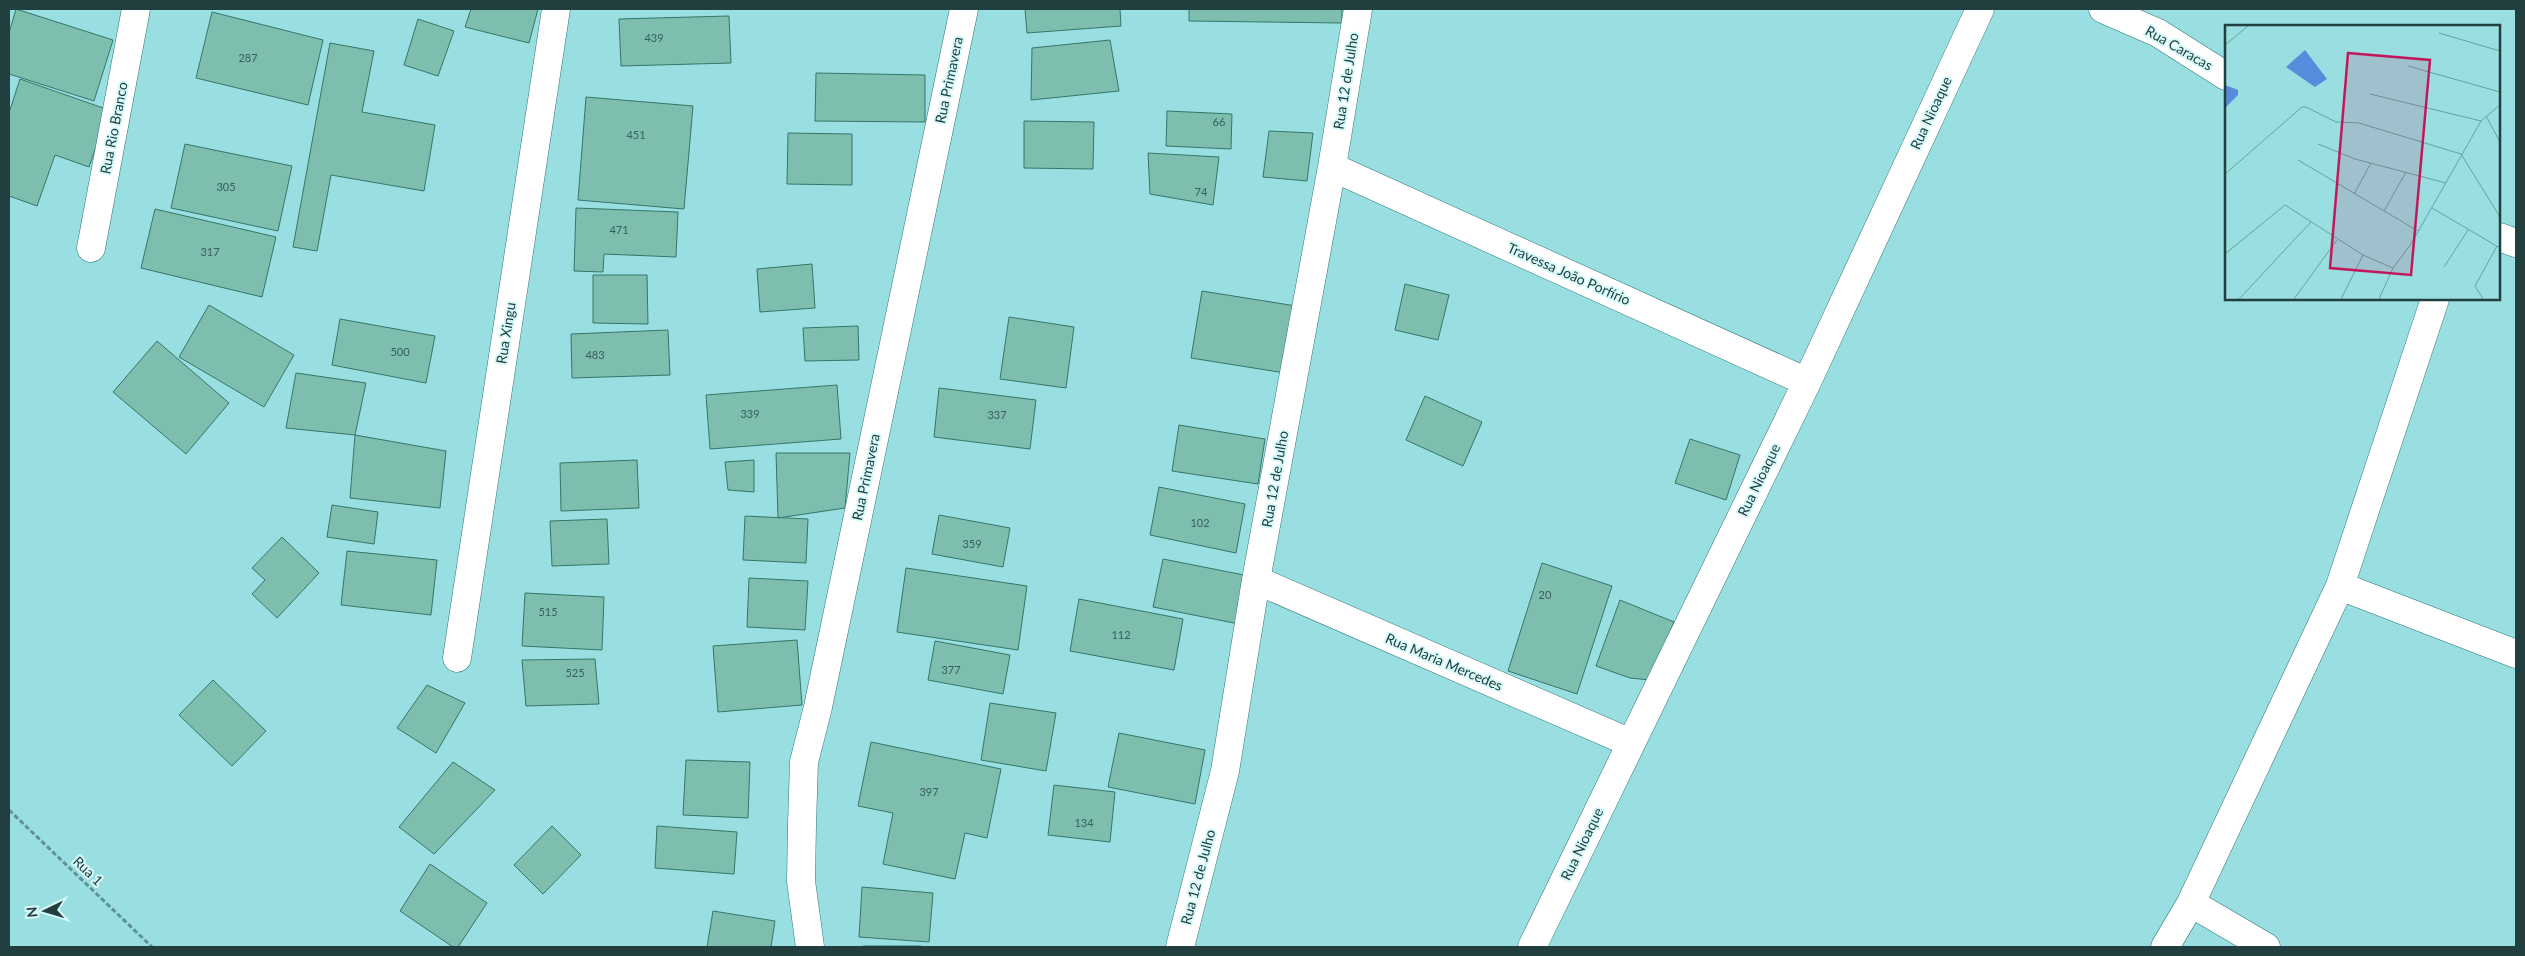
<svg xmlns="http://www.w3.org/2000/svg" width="2525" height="956" viewBox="0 0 2525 956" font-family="Lato,sans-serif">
<rect width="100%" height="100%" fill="#99dfe1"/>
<path fill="#7dbeaf" stroke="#357669" d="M 16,9 L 113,40 L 94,101 L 9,74 L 9,33 Z
M 471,9 L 538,9 L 529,43 L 465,27 Z
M 1025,9 L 1120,9 L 1121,26 L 1027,33 Z
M 1189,9 L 1342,9 L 1342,23 L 1189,21 Z
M 212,12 L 323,40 L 308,105 L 196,78 Z
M 729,16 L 731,63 L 621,66 L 619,19 Z
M 418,19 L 454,31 L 438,76 L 404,65 Z
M 1110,40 L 1119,91 L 1031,100 L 1032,48 Z
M 330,43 L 374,51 L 362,112 L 435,125 L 424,191 L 331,175 L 317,251 L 293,247 Z
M 816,73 L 925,75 L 925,122 L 815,121 Z
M 20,79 L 109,110 L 89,167 L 55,155 L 37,206 L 9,196 L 9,113 Z
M 586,97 L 693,106 L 684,209 L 578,200 Z
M 1167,111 L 1232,114 L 1231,149 L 1166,146 Z
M 1024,121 L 1094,122 L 1093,169 L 1024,168 Z
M 1269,131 L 1313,133 L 1307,181 L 1263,177 Z
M 788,133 L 852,134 L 852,185 L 787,184 Z
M 185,144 L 292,166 L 278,231 L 171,208 Z
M 1148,153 L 1219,157 L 1213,205 L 1150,194 Z
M 576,208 L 678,212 L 676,257 L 604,254 L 603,272 L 574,271 Z
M 155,209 L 276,237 L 262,297 L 141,268 Z
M 812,264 L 815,308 L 760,312 L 757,269 Z
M 593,275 L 647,275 L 648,324 L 593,323 Z
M 1405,284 L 1449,295 L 1438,340 L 1395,330 Z
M 1202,291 L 1296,306 L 1285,373 L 1191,358 Z
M 209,305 L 294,355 L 264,407 L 179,357 Z
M 1009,317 L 1074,327 L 1066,388 L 1000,379 Z
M 340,319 L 435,336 L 426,383 L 332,365 Z
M 858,326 L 859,360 L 805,361 L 803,328 Z
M 668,330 L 670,375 L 572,378 L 571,334 Z
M 157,341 L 229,403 L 186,454 L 113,392 Z
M 296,373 L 366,383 L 355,435 L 286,428 Z
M 837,385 L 841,439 L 710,449 L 706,395 Z
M 939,388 L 1036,400 L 1030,449 L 934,437 Z
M 1425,396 L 1482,422 L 1463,466 L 1406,440 Z
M 1179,425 L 1265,439 L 1258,484 L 1172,471 Z
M 355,435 L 446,451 L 440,508 L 350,498 Z
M 1690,439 L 1740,455 L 1726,500 L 1675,483 Z
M 776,453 L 850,453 L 845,508 L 778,518 Z
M 637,460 L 639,508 L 561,511 L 560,463 Z
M 754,460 L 754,492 L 728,490 L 725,462 Z
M 1159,487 L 1245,504 L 1236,553 L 1150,535 Z
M 332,505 L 378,512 L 374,544 L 327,537 Z
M 939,515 L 1010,528 L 1003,567 L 932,554 Z
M 745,516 L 808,519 L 806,563 L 743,560 Z
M 607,519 L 609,564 L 552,566 L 550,521 Z
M 282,537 L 319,573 L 277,618 L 252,594 L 265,580 L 252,568 Z
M 347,551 L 437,560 L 431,615 L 341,605 Z
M 1163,559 L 1249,576 L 1239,624 L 1153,607 Z
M 1542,563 L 1612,586 L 1577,694 L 1508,671 Z
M 906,568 L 1027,586 L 1018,650 L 897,632 Z
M 749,578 L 808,581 L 805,630 L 747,627 Z
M 525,593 L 604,597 L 602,650 L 522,646 Z
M 1079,599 L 1183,619 L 1174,670 L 1070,651 Z
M 1620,600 L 1674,622 L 1650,680 L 1630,678 L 1596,666 Z
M 797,640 L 802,705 L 718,712 L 713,646 Z
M 935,641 L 1010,655 L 1003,694 L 928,680 Z
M 595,659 L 599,704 L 526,706 L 522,660 Z
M 213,680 L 266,731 L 232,766 L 179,715 Z
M 427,685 L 465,703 L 436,753 L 397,728 Z
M 990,703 L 1056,713 L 1046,771 L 981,760 Z
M 1119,733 L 1205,750 L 1195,804 L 1108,787 Z
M 871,742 L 1001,769 L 987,838 L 965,833 L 955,879 L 883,864 L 893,813 L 858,806 Z
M 686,760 L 750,762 L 748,818 L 683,815 Z
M 453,762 L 495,790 L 434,854 L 399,827 Z
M 1054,785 L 1115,792 L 1110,842 L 1048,835 Z
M 552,826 L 581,855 L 543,894 L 514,865 Z
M 657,826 L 737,832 L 734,874 L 655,868 Z
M 430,864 L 487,903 L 458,947 L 453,947 L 400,911 Z
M 862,887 L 933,893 L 929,942 L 859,937 Z
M 713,911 L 775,921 L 771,947 L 707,947 Z
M 863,946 L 921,946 L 921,947 L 863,947 Z"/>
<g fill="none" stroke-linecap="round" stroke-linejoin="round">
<defs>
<path id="minor" d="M 2103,9 L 2158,33 L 2226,76
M 1332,167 L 1807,382
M 2499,237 L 2516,243
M 91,248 L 136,9
M 1256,580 L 1631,743
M 2340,586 L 2516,654
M 457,658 L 556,9
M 2191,903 L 2266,947
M 810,947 L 801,881 L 802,825 L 804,762 L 818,707 L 964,9
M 1180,947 L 1225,771 L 1256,580 L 1332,167 L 1358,9
M 1532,947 L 1807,382 L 1980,9
M 2165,947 L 2191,903 L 2340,586 L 2435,299"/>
</defs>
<use href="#minor" stroke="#31777a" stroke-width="29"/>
<path stroke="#609293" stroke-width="3" stroke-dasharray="5 2.5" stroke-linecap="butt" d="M 9,810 L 152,947"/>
<use href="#minor" stroke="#fff" stroke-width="28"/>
</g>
<g text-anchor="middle" stroke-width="4" stroke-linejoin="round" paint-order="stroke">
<g font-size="11" fill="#395f5c">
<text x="654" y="42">439</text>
<text x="248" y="62">287</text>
<text x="1219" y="126">66</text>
<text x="636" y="139">451</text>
<text x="226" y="191">305</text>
<text x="1201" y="196">74</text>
<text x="619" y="234">471</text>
<text x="210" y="256">317</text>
<text x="400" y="356">500</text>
<text x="595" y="359">483</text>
<text x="750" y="418">339</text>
<text x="997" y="419">337</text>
<text x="1200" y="527">102</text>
<text x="972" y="548">359</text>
<text x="1545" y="599">20</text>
<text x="548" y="616">515</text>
<text x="1121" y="639">112</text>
<text x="951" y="674">377</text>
<text x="575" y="677">525</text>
<text x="929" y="796">397</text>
<text x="1084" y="827">134</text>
</g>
<g font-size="14" fill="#223f40" stroke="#d7f9f9">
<text transform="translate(2179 48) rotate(30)" y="5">Rua Caracas</text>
<text transform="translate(949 80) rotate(-78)" y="5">Rua Primavera</text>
<text transform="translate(1346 81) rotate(-81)" y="5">Rua 12 de Julho</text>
<text transform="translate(1931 113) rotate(-65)" y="5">Rua Nioaque</text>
<text transform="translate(114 128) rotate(-79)" y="5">Rua Rio Branco</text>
<text transform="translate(1569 274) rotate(24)" y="5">Travessa João Porfírio</text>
<text transform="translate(506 333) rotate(-81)" y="5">Rua Xingu</text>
<text transform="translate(866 477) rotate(-78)" y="5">Rua Primavera</text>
<text transform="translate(1275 479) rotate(-80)" y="5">Rua 12 de Julho</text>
<text transform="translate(1759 480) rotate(-64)" y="5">Rua Nioaque</text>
<text transform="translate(1444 662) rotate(23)" y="5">Rua Maria Mercedes</text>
<text transform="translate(1582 844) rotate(-64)" y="5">Rua Nioaque</text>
<text transform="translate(88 871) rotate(44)" y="5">Rua 1</text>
<text transform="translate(1198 877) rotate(-75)" y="5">Rua 12 de Julho</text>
</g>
</g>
<g transform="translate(2225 25)">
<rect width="275" height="275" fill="#99dfe1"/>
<path d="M 80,25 L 102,54 L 90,62 L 61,42 ZM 0,60 L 13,65 L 13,70 L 0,83 Z" fill="#578bdb"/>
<path fill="none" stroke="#699fa1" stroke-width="1" d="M 214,8 L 275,26M 0,20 L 23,1M 183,41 L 275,67M 145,69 L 256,96M 261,91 L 275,117M 93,119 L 130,134 L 221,158M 73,135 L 193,206M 0,149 L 77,82 L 81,82 L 111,97 L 134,98 L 236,129 L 275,192M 129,169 L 146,138M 207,183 L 275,223M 159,186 L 181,147M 0,229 L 60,180 L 138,230 L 168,243M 219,242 L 243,205M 14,274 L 86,197M 69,274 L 112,215M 116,274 L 138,230M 154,274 L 168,243 L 186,219 L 256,96 L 275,80M 258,274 L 250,261 L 272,221"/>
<path fill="#c2185b" fill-opacity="0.15" stroke="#c2185b" stroke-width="2.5" d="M 123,28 L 205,35 L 186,250 L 105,243 Z"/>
<rect width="275" height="275" fill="none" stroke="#223f40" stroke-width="2.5"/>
</g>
<rect width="2525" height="956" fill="none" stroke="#223f40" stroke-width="20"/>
<g transform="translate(45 911) rotate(265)" stroke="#d7f9f9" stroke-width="4" paint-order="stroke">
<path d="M0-4L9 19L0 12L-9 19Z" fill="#223f40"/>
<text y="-8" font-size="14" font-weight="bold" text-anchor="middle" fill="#223f40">N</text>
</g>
</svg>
